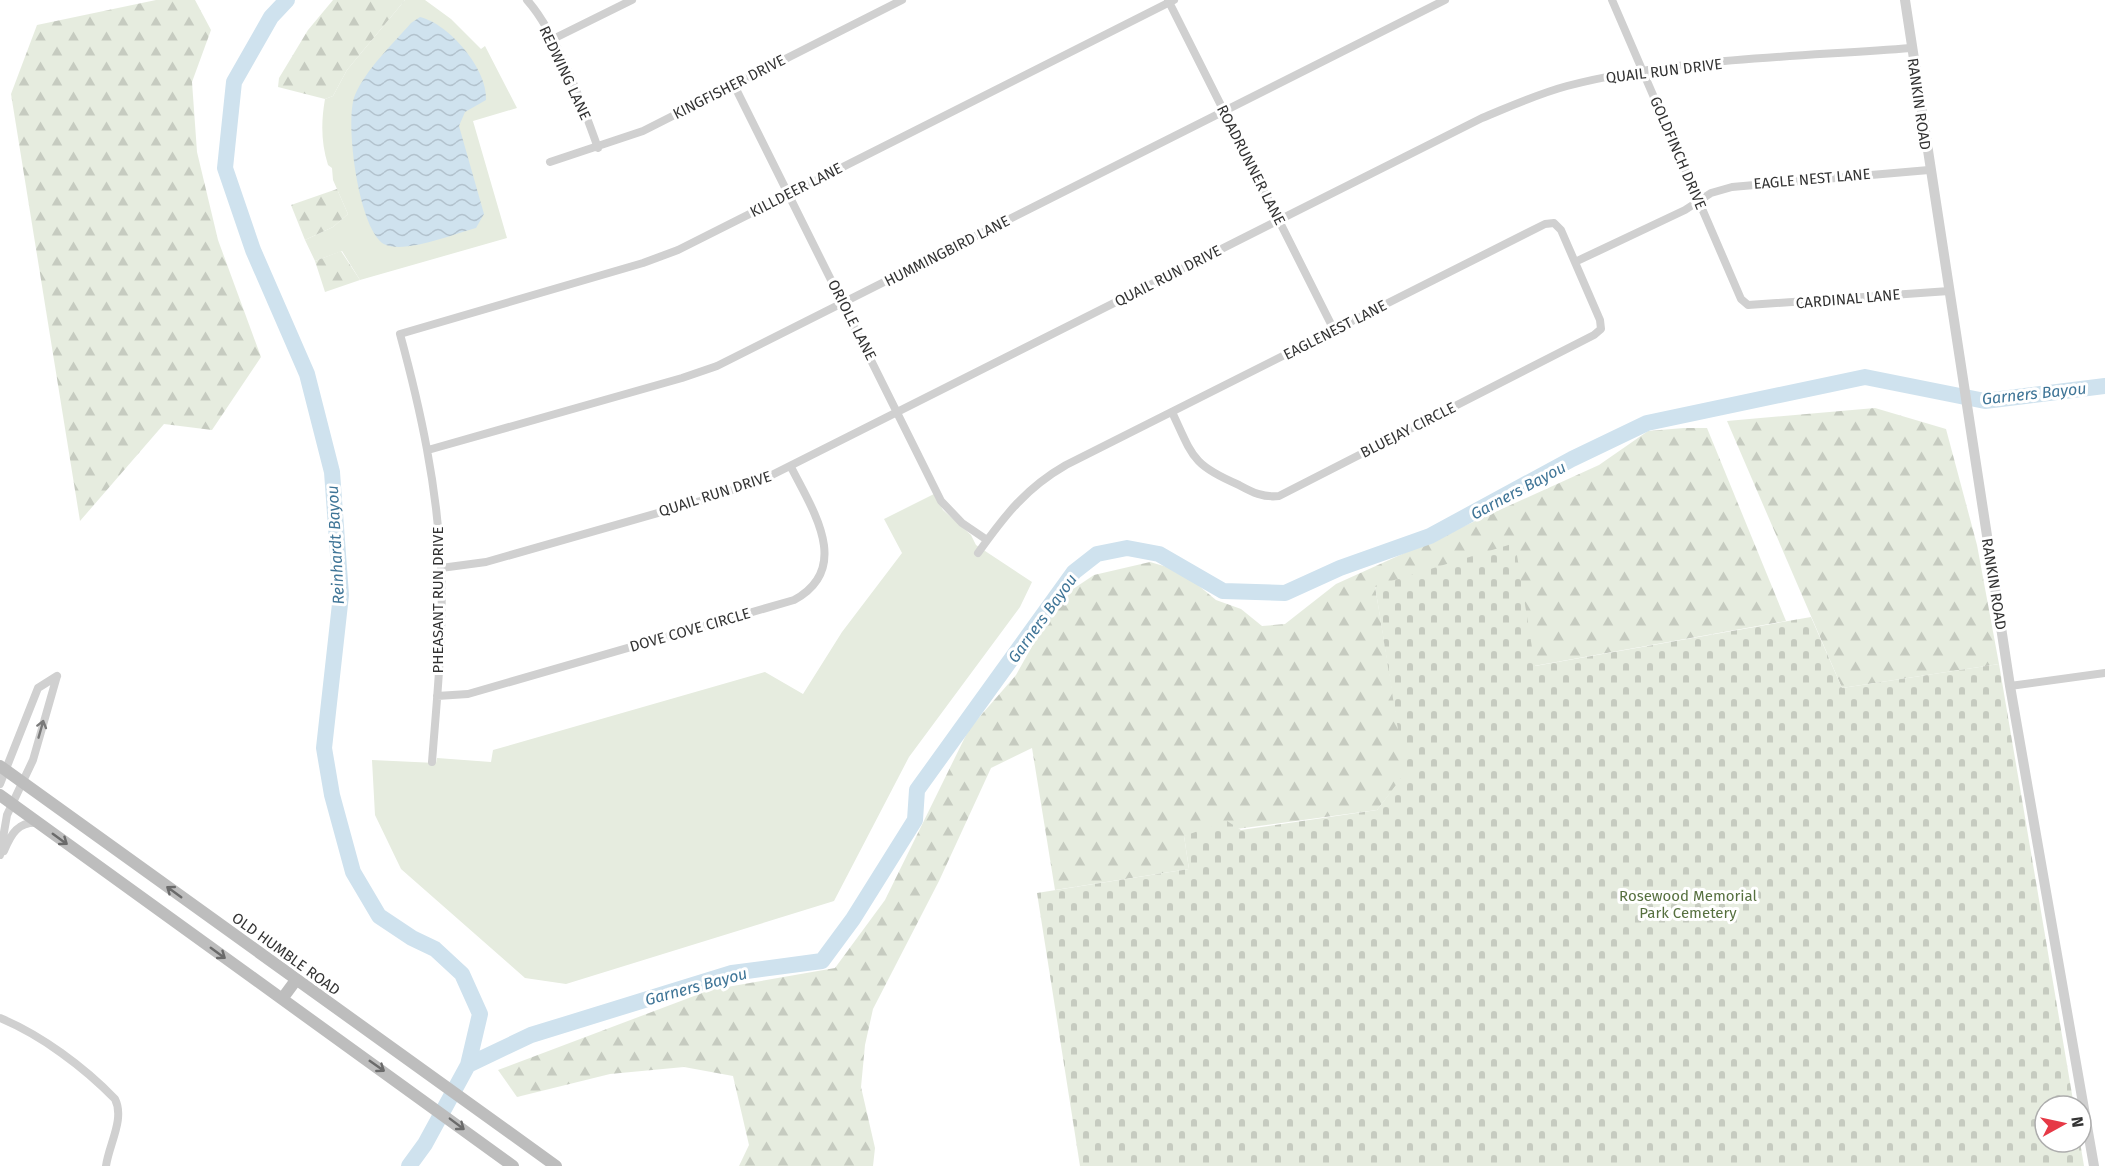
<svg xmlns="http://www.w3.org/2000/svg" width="2105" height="1166" viewBox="0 0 2105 1166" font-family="'Fira Sans',sans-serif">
<defs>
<pattern id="forest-firs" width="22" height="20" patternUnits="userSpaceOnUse" patternTransform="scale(1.5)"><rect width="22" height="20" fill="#e6ecdf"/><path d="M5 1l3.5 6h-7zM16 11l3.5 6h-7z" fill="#c6cbc0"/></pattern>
<pattern id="cemetery-stones" width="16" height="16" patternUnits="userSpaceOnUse" patternTransform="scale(1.5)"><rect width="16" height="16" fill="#e6ecdf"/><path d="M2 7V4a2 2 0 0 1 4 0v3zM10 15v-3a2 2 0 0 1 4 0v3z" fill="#c6cbc0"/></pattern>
<pattern id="water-waves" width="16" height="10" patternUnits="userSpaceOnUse" patternTransform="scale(1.5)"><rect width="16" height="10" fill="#cfe2ee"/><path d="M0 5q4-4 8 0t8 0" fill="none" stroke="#b2c2cd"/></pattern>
</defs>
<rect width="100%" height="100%" fill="#fff"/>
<path fill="#e6ecdf" d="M 405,0 L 425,0 L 451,19 L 481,49 L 485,46 L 517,108 L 473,121 L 507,238 L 360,280 L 342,251 L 315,261 L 305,240 L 333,227 L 348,214 L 333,180 L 332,168 L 328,165 C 321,143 321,122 325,99 L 333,96 L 347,70 Z
M 934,494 L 943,510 L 971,535 L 976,545 L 1032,582 L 1020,607 L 909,757 L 834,901 L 566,984 L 525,978 L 401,869 L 375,815 L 372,760 L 436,763 L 437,758 L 491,762 L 493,750 L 765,672 L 803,694 L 842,632 L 902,553 L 884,519 Z"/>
<path fill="url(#forest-firs)" d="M 156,0 L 195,0 L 211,30 L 192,82 L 197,152 L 218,240 L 261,357 L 212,430 L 164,424 L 80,521 L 11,94 L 37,25 Z
M 333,0 L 405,0 L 347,70 L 333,96 L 325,99 L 278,87 L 279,78 L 308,30 Z
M 337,189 L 348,214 L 333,227 L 305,240 L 291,205 Z
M 341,251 L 360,280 L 325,292 L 315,261 Z
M 1875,408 L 1946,429 L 1977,545 L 1999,664 L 1842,688 L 1727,421 Z
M 1684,428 L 1707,428 L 1786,621 L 1534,666 L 1375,586 L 1406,773 L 1377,810 L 1184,836 L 1189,869 L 1055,890 L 1032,748 L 991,768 L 939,881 L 873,1009 L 865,1045 L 861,1087 L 875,1148 L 873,1166 L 739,1166 L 749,1145 L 733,1076 L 684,1067 L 610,1074 L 517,1097 L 498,1070 L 710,990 L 835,968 L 885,900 L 969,729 L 1016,675 L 1050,614 L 1067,593 L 1094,575 L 1150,562 L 1181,571 L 1216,600 L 1241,609 L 1262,626 L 1285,624 L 1336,584 L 1599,465 L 1648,431 Z"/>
<path fill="url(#cemetery-stones)" d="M 1515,543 L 1535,666 L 1811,617 L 1842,688 L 1999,664 L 2074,1106 L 2045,1106 L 2045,1142 L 2080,1142 L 2084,1166 L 1080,1166 L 1037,893 L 1189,869 L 1184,836 L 1227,821 L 1241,830 L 1377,810 L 1405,773 L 1375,586 Z"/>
<path fill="url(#water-waves)" d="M 420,17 C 449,24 488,69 486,100 L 465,112 L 459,126 L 484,214 L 476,228 C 454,234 407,253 386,245 C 359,235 344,120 355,95 C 367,68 392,45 411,23 Z"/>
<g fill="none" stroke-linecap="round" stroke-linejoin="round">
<path stroke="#cfe2ee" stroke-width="16" d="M 287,0 L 271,17 L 234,82 L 225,168 L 253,250 L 307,374 L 332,472 L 341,595 L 324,748 L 332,795 L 353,872 L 379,916 L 412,938 L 435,949 L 462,974 L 480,1014 L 468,1065
M 409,1166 L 425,1144 L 468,1065 L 531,1035 L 732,973 L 822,961 L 853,919 L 915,820 L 917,790 L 1074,572 L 1097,554 L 1127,548 L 1159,554 L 1223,591 L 1285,593 L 1340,568 L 1430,536 L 1572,459 L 1647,423 L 1865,377 L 1985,401 L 2105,386"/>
<path stroke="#d0d0d0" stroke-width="8" d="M 527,0 C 556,32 583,106 598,148
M 1168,0 L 1334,330
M 1612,0 L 1741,299 L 1748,305 L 1949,291
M 551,40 L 632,0
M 734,85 L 941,501 L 962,523 L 987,540
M 550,162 L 643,131 L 902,0
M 1575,262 L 1685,210 L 1711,193 L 1732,187 L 1929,170
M 428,450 L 682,378 L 717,366 L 1445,0
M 978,553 C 1005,515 1026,488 1066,465 L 1545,224 L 1554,223 L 1561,230 L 1600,320 L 1601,329 L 1594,335 L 1279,496 C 1263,498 1252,492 1239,485 C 1192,465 1193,457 1172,412
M 441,568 L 486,562 L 700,501 L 762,480 L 1482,118 C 1509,107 1537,94 1567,86 C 1674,58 1800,57 1911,48
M 2010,686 L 2105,673
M 437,696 L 468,694 L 794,600 C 853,568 812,509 791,467
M 432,762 C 437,697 444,631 441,566 C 437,486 421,411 400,334 L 643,263 L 678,250 L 1174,0
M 0,784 L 38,688 L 57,676
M 4,851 C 11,834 18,821 39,823
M 0,855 L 7,815 L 33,760 L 57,676
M 0,1018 C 41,1035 84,1067 115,1099 C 125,1119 109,1144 106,1166"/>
<path stroke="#d0d0d0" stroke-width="10" d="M 1905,0 L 2010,686 L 2094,1166"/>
<path stroke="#bdbdbd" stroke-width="12" d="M 0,766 L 556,1166
M 0,795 L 513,1166
M 282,999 L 296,980"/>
</g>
<defs><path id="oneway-shaft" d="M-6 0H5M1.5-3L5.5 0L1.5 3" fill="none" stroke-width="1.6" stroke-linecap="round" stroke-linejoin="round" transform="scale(1.5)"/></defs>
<use stroke="#7a7a7a" href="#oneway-shaft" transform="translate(41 729) rotate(-74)"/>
<g stroke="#6a6a6a">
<use href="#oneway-shaft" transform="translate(60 839) rotate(36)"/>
<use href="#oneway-shaft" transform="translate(174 892) rotate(-144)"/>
<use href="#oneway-shaft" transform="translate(218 953) rotate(36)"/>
<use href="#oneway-shaft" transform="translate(377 1066) rotate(35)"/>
<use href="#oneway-shaft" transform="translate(457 1124) rotate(37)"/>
</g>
<g text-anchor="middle" stroke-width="6" stroke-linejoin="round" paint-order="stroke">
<g font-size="15" fill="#333" stroke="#fff">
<text transform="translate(1664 71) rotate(-7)" y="5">QUAIL RUN DRIVE</text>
<text transform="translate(565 73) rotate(65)" y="5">REDWING LANE</text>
<text transform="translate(729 87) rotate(-27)" y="5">KINGFISHER DRIVE</text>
<text transform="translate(1919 104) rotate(82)" y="5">RANKIN ROAD</text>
<text transform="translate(1678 153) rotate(67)" y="5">GOLDFINCH DRIVE</text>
<text transform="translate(1251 165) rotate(63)" y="5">ROADRUNNER LANE</text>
<text transform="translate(1812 179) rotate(-5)" y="5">EAGLE NEST LANE</text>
<text transform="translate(796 190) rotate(-27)" y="5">KILLDEER LANE</text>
<text transform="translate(947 251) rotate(-27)" y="5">HUMMINGBIRD LANE</text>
<text transform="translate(1168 276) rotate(-27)" y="5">QUAIL RUN DRIVE</text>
<text transform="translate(1848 299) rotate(-5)" y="5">CARDINAL LANE</text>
<text transform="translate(852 320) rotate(63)" y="5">ORIOLE LANE</text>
<text transform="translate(1335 330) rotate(-27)" y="5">EAGLENEST LANE</text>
<text transform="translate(1408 430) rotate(-27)" y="5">BLUEJAY CIRCLE</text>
<text transform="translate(715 494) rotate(-18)" y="5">QUAIL RUN DRIVE</text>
<text transform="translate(1994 584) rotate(81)" y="5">RANKIN ROAD</text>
<text transform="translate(438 600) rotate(-90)" y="5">PHEASANT RUN DRIVE</text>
<text transform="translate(690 630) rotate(-16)" y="5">DOVE COVE CIRCLE</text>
<text transform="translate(286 954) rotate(36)" y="5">OLD HUMBLE ROAD</text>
</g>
<g font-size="15" fill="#56703f" stroke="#fff">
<text x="1688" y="901">Rosewood Memorial<tspan x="1688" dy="17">Park Cemetery</tspan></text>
</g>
<g font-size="16" font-style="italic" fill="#3f7597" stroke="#fff">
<text transform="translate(2034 393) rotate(-6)" y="6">Garners Bayou</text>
<text transform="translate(1518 490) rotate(-28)" y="6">Garners Bayou</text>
<text transform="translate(335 545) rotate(-93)" y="6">Reinhardt Bayou</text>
<text transform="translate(1042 618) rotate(-54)" y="6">Garners Bayou</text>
<text transform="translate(696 986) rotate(-15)" y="6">Garners Bayou</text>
</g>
</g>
<g transform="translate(2063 1124) rotate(82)"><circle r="28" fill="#ffffff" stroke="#adadad" stroke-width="1.5"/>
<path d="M0-4.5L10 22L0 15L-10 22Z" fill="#e63946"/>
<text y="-9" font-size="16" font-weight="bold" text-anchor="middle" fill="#333333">N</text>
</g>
</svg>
